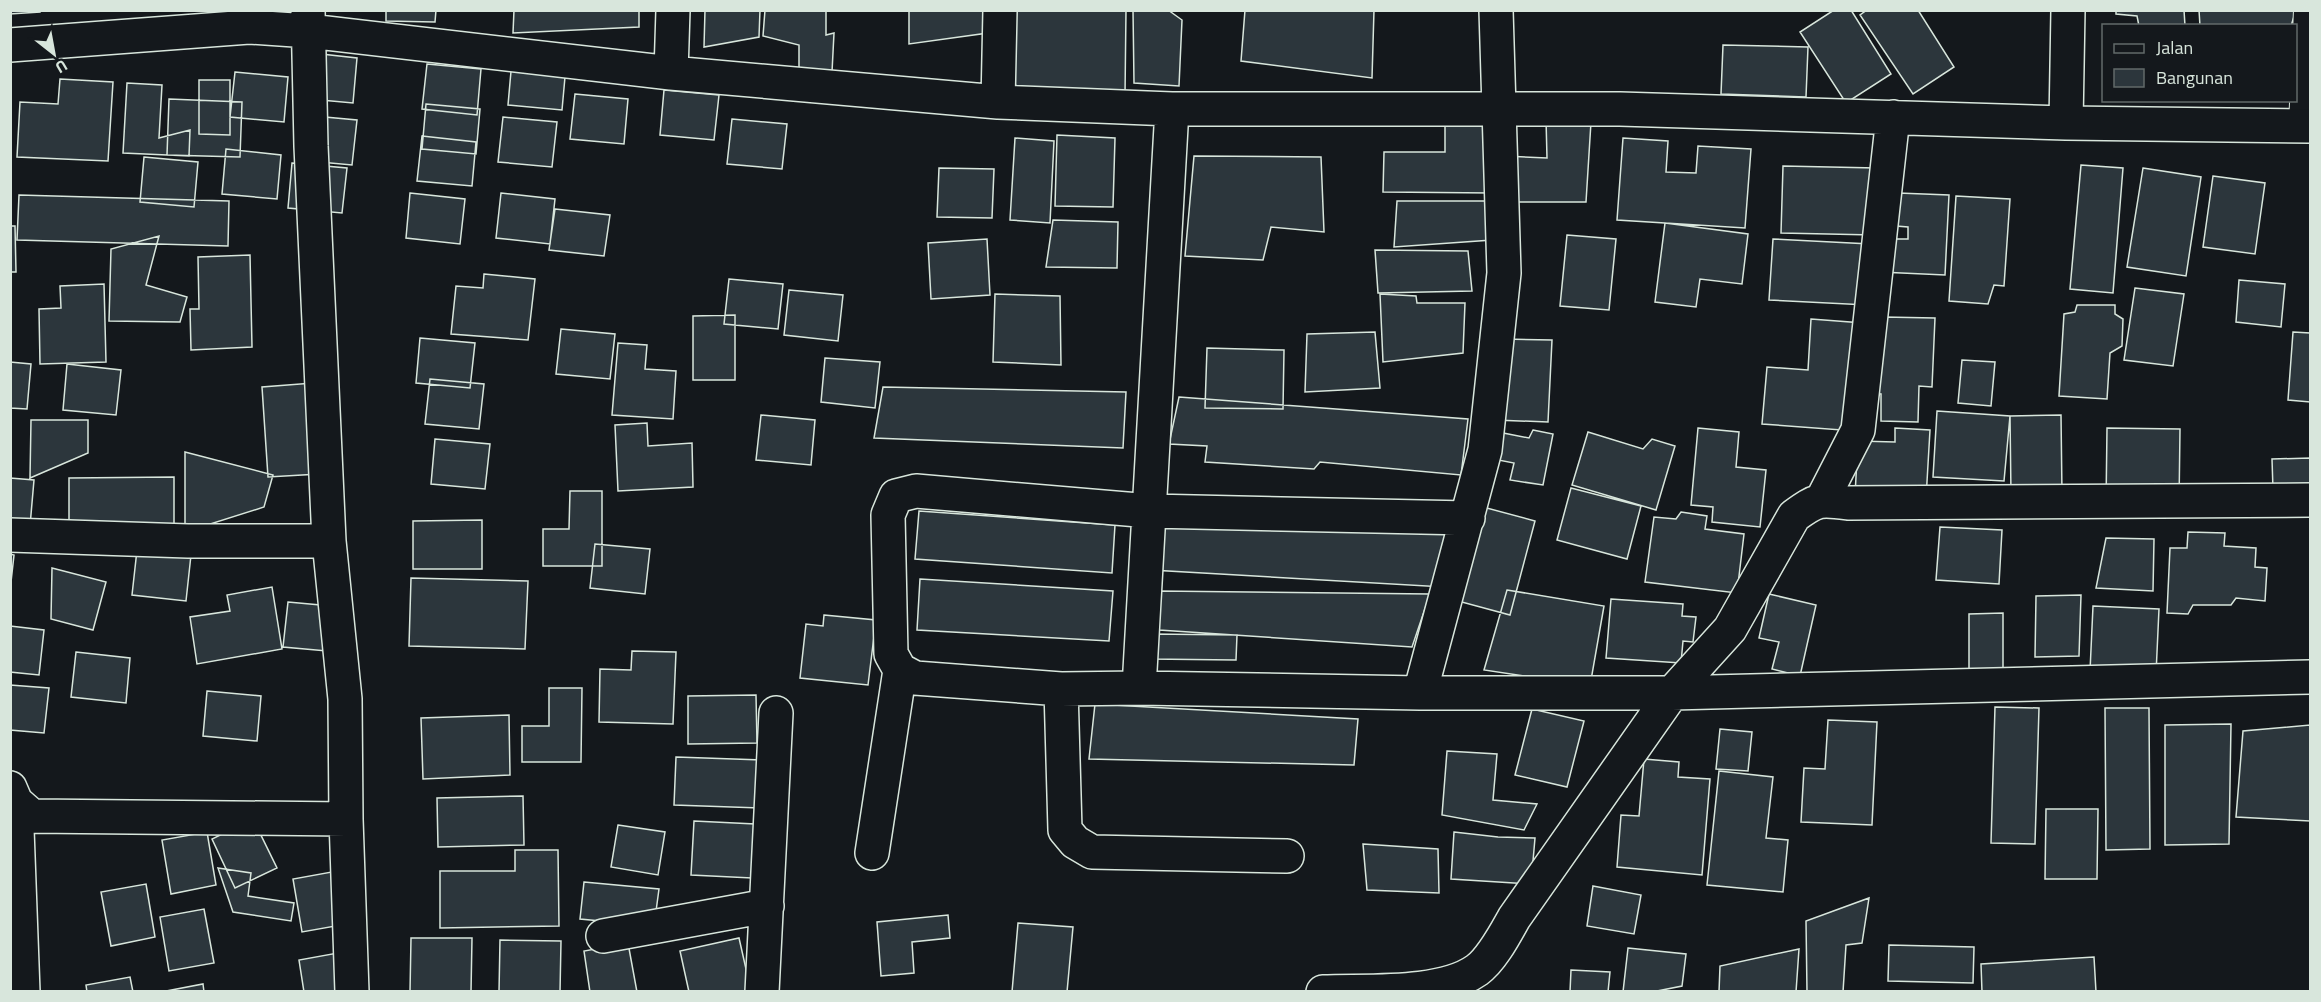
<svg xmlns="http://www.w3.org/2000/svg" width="2321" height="1002" viewBox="0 0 2321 1002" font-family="'Titillium Web',sans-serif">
<rect width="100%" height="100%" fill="#14181c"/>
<path fill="#2c363c" stroke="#d8e6dc" stroke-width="1.5" d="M 10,10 L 40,10 L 40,12 L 10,14 Z
M 175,10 L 251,10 L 251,12 Z
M 386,10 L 436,10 L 435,22 L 386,21 Z
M 514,10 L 639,10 L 639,27 L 513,33 Z
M 705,10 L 760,10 L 759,37 L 704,47 Z
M 765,10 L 826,10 L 826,35 L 834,33 L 832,72 L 799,71 L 799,45 L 763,36 Z
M 909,10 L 995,10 L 995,32 L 909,44 Z
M 1011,10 L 1126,10 L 1125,96 L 1005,91 Z
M 1133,10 L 1168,10 L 1182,20 L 1179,86 L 1134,83 Z
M 1245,10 L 1374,10 L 1372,78 L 1241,61 Z
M 1834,10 L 1851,10 L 1891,74 L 1846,103 L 1800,32 Z
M 1867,10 L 1918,10 L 1954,67 L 1913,94 L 1860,15 Z
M 2116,10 L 2184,10 L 2185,26 L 2139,26 L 2137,16 L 2116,14 Z
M 2199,10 L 2296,10 L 2291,26 L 2200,26 Z
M 1723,45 L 1808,47 L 1806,97 L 1721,94 Z
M 303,52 L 357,58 L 353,103 L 299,98 Z
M 512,60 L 566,66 L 562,110 L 508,105 Z
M 427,64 L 481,69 L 477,115 L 422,109 Z
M 235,72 L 288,77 L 284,122 L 230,117 Z
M 60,79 L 113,82 L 108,161 L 17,157 L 20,102 L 58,104 Z
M 199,80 L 230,80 L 230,135 L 199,134 Z
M 127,83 L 162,85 L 159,138 L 190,130 L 189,156 L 123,153 Z
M 664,90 L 719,95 L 714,140 L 660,135 Z
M 575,94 L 628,99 L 624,144 L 570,139 Z
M 169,99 L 242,102 L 240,157 L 167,155 Z
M 426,104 L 480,109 L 476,154 L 422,149 Z
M 303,115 L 357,120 L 352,165 L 298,160 Z
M 503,117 L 557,122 L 552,167 L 498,162 Z
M 732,119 L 787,124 L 782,169 L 727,164 Z
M 1546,119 L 1591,122 L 1586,202 L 1501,202 L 1505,156 L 1547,158 Z
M 1445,124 L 1492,125 L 1492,193 L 1383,192 L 1384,152 L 1445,152 Z
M 1057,135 L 1115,138 L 1113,207 L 1055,206 Z
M 422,136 L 476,142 L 472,186 L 417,181 Z
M 1015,138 L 1054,141 L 1050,223 L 1010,220 Z
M 1623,138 L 1668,141 L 1666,172 L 1696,173 L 1698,146 L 1751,149 L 1745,228 L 1617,220 Z
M 226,149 L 281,155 L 277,199 L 222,194 Z
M 1194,156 L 1321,157 L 1324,232 L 1271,227 L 1263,260 L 1185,256 Z
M 144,157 L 198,162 L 194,207 L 140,202 Z
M 292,163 L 347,168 L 342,213 L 288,208 Z
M 2081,165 L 2123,168 L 2113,293 L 2070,289 Z
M 1783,166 L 1876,168 L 1874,235 L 1781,233 Z
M 939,168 L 994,169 L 992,218 L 937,217 Z
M 2143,168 L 2201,177 L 2186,276 L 2127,267 Z
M 2213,176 L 2265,183 L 2255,254 L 2203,247 Z
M 410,193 L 465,199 L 460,244 L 406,238 Z
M 501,193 L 555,199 L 550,244 L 496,238 Z
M 1898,193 L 1949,195 L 1945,275 L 1880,272 L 1882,239 L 1908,239 L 1908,227 L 1896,226 Z
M 19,195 L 229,201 L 228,246 L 17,240 Z
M 1956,196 L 2010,199 L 2004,286 L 1994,285 L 1988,304 L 1949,301 Z
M 1397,201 L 1489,201 L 1492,240 L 1394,247 Z
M 555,209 L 610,215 L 604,256 L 549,250 Z
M 1053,220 L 1118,222 L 1117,268 L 1046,267 Z
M 1665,223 L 1748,234 L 1742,284 L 1700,279 L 1696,307 L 1655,302 Z
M 10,226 L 15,226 L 16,272 L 10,272 Z
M 1567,235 L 1616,239 L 1609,310 L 1560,306 Z
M 159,236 L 146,285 L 187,297 L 180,322 L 109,321 L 111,249 Z
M 987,239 L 990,295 L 931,299 L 928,243 Z
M 1773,239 L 1870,244 L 1867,305 L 1769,300 Z
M 1375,250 L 1468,251 L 1472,291 L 1378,293 Z
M 250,255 L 252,347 L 191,350 L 190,309 L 199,309 L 198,257 Z
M 484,274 L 535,279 L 528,340 L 451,334 L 456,286 L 483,288 Z
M 729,279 L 783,284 L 778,329 L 724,324 Z
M 2239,280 L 2285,284 L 2281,327 L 2236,322 Z
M 104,284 L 106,362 L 40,364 L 39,309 L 61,308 L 60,286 Z
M 2135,288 L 2184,294 L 2173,366 L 2124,360 Z
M 789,290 L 843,295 L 838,341 L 784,335 Z
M 995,294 L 1060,296 L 1061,365 L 993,362 Z
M 1380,294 L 1416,296 L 1417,303 L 1465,303 L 1463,353 L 1383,362 Z
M 2077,305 L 2115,305 L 2115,314 L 2123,319 L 2122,346 L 2110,353 L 2107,399 L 2059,396 L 2064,314 L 2075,312 Z
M 735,315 L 735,380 L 693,380 L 693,316 Z
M 1883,317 L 1935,318 L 1932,387 L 1919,386 L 1918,422 L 1881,421 L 1881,394 L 1867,393 Z
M 1811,319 L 1863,323 L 1855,431 L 1762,424 L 1767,367 L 1808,370 Z
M 561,329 L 615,334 L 610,379 L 556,374 Z
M 1375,332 L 1380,388 L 1305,392 L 1307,334 Z
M 2293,332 L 2310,333 L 2310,402 L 2288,400 Z
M 420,338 L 475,343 L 470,388 L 416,383 Z
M 1503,339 L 1552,340 L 1548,422 L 1495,420 Z
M 618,343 L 647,345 L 645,369 L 676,371 L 673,419 L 612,415 Z
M 1207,348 L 1284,350 L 1283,409 L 1205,408 Z
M 825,358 L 880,362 L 875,408 L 821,402 Z
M 1962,360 L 1995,362 L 1991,406 L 1958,403 Z
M 10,362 L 31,364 L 27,409 L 10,408 Z
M 67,364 L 121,370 L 116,415 L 63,410 Z
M 430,379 L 484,384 L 479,429 L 425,424 Z
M 313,383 L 319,474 L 268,477 L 262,387 Z
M 883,387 L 1126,392 L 1123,448 L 874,438 Z
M 1179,397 L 1468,419 L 1461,475 L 1320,462 L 1314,469 L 1205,462 L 1207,446 L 1169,444 Z
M 1937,411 L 2010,416 L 2004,481 L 1933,477 Z
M 761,415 L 815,420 L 811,465 L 756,460 Z
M 2061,415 L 2062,494 L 2011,495 L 2010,416 Z
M 31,420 L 88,420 L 88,453 L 30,478 Z
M 647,423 L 648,446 L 692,443 L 693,487 L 618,491 L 615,425 Z
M 1698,428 L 1739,432 L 1736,467 L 1766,470 L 1760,527 L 1712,522 L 1713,507 L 1691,505 Z
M 1895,428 L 1930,430 L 1926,499 L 1855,495 L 1858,441 L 1895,442 Z
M 2107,428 L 2180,429 L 2179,505 L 2106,505 Z
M 1533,430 L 1553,434 L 1543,485 L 1510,480 L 1514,463 L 1493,459 L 1493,431 L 1529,438 Z
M 1588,432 L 1643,449 L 1652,439 L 1675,446 L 1656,510 L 1572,485 Z
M 435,439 L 490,444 L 485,489 L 431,484 Z
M 185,452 L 273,475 L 264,507 L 185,532 Z
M 2310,458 L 2310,489 L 2273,490 L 2272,459 Z
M 174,477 L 174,528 L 69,529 L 69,478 Z
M 10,478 L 34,480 L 30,526 L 10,524 Z
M 1571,488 L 1641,506 L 1627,559 L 1557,540 Z
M 570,491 L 602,491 L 602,566 L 543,566 L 543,529 L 569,529 Z
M 1483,507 L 1535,521 L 1510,615 L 1458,601 Z
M 919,511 L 1115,525 L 1112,573 L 915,559 Z
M 1681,512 L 1707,516 L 1705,529 L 1744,534 L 1737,593 L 1645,582 L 1654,517 L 1676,519 Z
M 1157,516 L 1449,530 L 1444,587 L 1151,570 Z
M 482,520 L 482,569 L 413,569 L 413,521 Z
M 1940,527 L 2002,530 L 1999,584 L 1936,580 Z
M 2188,532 L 2225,533 L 2224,546 L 2256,548 L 2255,567 L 2267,568 L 2265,601 L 2236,598 L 2231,605 L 2193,605 L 2188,614 L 2167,613 L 2170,548 L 2187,548 Z
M 2106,538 L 2154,539 L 2153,591 L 2096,588 Z
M 595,544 L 650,549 L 645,594 L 590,588 Z
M 137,550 L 191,555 L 186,601 L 132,595 Z
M 10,554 L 14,555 L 10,591 Z
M 52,568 L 106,582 L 93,630 L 51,619 Z
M 411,578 L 528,581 L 525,649 L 409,646 Z
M 920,579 L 1113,591 L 1109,641 L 917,630 Z
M 272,587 L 282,649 L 197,664 L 190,617 L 230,611 L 227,595 Z
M 1507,590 L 1604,606 L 1590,686 L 1484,670 Z
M 1158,591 L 1430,594 L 1412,647 L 1159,630 Z
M 1769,594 L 1816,605 L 1800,676 L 1772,669 L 1779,642 L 1759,638 Z
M 2081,595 L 2079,656 L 2035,657 L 2036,596 Z
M 1611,599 L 1683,604 L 1682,616 L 1696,617 L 1693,642 L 1683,641 L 1681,663 L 1606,658 Z
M 288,602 L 342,607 L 338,652 L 283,647 Z
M 2093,606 L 2159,609 L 2156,674 L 2090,671 Z
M 2003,613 L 2003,676 L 1969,676 L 1969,614 Z
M 824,615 L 876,620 L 868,685 L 800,678 L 806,624 L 823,626 Z
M 10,626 L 44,630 L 39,675 L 10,672 Z
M 1152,634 L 1237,635 L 1236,660 L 1149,659 Z
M 632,651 L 676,652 L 673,724 L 599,722 L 600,669 L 631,670 Z
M 76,652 L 130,658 L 126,703 L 71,697 Z
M 10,685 L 49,688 L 44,733 L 10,730 Z
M 549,688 L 582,688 L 581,762 L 522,762 L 522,726 L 549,726 Z
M 207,691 L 261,696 L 257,741 L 203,736 Z
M 756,695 L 757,743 L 688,744 L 688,696 Z
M 1095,704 L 1358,719 L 1354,765 L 1089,759 Z
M 1995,707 L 2039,708 L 2035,844 L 1991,843 Z
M 2105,708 L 2149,708 L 2150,849 L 2106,850 Z
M 1532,709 L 1584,721 L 1567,787 L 1515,775 Z
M 509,715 L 510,775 L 423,779 L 421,718 Z
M 1828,720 L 1877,722 L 1872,825 L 1801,822 L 1804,768 L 1825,769 Z
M 2231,724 L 2229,844 L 2165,845 L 2165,725 Z
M 2310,725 L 2310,821 L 2236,817 L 2243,731 Z
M 1720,729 L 1752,732 L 1748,771 L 1716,769 Z
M 1447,751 L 1497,754 L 1493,800 L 1537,804 L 1524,830 L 1442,815 Z
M 676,757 L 762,760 L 760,808 L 674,805 Z
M 1644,759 L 1679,762 L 1678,777 L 1710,779 L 1702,875 L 1617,867 L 1621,815 L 1639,816 Z
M 1719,771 L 1773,777 L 1766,838 L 1788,840 L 1783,892 L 1707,885 Z
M 523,796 L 524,845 L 438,847 L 437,798 Z
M 2046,809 L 2098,809 L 2097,879 L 2045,879 Z
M 253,819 L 277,868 L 235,888 L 212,839 Z
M 694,821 L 755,824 L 752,878 L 691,875 Z
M 618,825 L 665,832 L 658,875 L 611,867 Z
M 207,832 L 216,885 L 171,894 L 162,840 Z
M 1454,832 L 1498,837 L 1535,838 L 1531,884 L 1451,879 Z
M 1363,844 L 1438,849 L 1439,893 L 1367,890 Z
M 515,850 L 558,850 L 559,926 L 440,928 L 440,871 L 515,871 Z
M 218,868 L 251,873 L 248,896 L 294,903 L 291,921 L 233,912 Z
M 337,871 L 347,924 L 302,932 L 293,879 Z
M 584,882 L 659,889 L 654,926 L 580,919 Z
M 146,884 L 155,937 L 111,946 L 101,892 Z
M 1593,886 L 1641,895 L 1634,934 L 1587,926 Z
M 1869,898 L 1862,943 L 1846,945 L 1843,992 L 1807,992 L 1806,921 Z
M 204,909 L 214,963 L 169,971 L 160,917 Z
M 948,915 L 950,938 L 912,942 L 914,973 L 881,976 L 877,922 Z
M 1018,923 L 1073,927 L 1067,992 L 1012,992 Z
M 411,938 L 472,938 L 471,992 L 410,992 Z
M 739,938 L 751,991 L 689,992 L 680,951 Z
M 500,940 L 561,941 L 560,992 L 499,992 Z
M 628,943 L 637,992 L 590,992 L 584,951 Z
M 1889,945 L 1974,947 L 1973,983 L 1888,981 Z
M 1628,948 L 1686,954 L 1682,986 L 1652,992 L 1623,992 Z
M 1799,949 L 1796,992 L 1719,992 L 1720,966 Z
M 343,952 L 350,992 L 304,992 L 299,960 Z
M 2094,957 L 2096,992 L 1982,992 L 1981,964 Z
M 1571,970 L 1610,972 L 1608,992 L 1570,992 Z
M 130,977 L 133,992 L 87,992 L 86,985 Z
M 203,984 L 204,992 L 161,992 Z"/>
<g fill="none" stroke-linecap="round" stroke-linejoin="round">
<defs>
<path id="service" d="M 2299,126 L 2304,10"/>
<path id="minor" d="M 308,10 L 311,146 L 329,541 L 345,699 L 346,819 L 352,992
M 10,45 L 249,27 L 309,31 L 671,73 L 998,102 L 1172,109 L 1620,109 L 2066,123 L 2310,126
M 671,73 L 673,10
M 998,102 L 1000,10
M 2066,123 L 2068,10
M 1822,500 L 1858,430 L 1893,117
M 1468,518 L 1150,511 L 916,491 L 896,496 L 888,515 L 891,654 L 900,670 L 915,678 L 1061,689 L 1139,688 L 1420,693 L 1672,693 L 2310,677
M 10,535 L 188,541 L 329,541
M 1139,688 L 1172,109
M 1061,689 L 1065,830 L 1075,842 L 1092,852 L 1287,856
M 1420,693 L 1485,450 L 1504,273 L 1496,10
M 10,788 L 16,802 L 32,816 L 346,819
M 16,802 L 23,992
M 872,853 L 900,670
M 603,936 L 767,906
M 762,992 L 776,713
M 1323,992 C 1366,990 1441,996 1477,970 C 1492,959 1505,934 1514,918 L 1672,693 L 1730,629 L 1794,516 C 1817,499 1820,499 1848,503 L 2310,500"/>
</defs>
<use href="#service" stroke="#d8e6dc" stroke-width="22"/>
<use href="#minor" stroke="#d8e6dc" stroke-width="36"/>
<use href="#service" stroke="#14181c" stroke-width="20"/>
<use href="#minor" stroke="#14181c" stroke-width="33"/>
</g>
<rect width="2321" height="1002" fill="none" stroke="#d8e6dc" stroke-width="24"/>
<rect x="2102" y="24" width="195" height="78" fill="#14181c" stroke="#626a69" stroke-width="1.5"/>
<rect x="2114" y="44" width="30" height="9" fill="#14181c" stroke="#626a69" stroke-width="1.5"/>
<text x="2156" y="54" font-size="18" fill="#d8e6dc">Jalan</text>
<rect x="2114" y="69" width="30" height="18" fill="#2c363c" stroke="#626a69" stroke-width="1.5"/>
<text x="2156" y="84" font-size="18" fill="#d8e6dc">Bangunan</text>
<g transform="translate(54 54) rotate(149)" stroke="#14181c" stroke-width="4.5" paint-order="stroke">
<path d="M0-4.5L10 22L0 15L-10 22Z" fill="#d8e6dc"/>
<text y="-9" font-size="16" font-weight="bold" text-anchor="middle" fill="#d8e6dc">U</text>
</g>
</svg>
